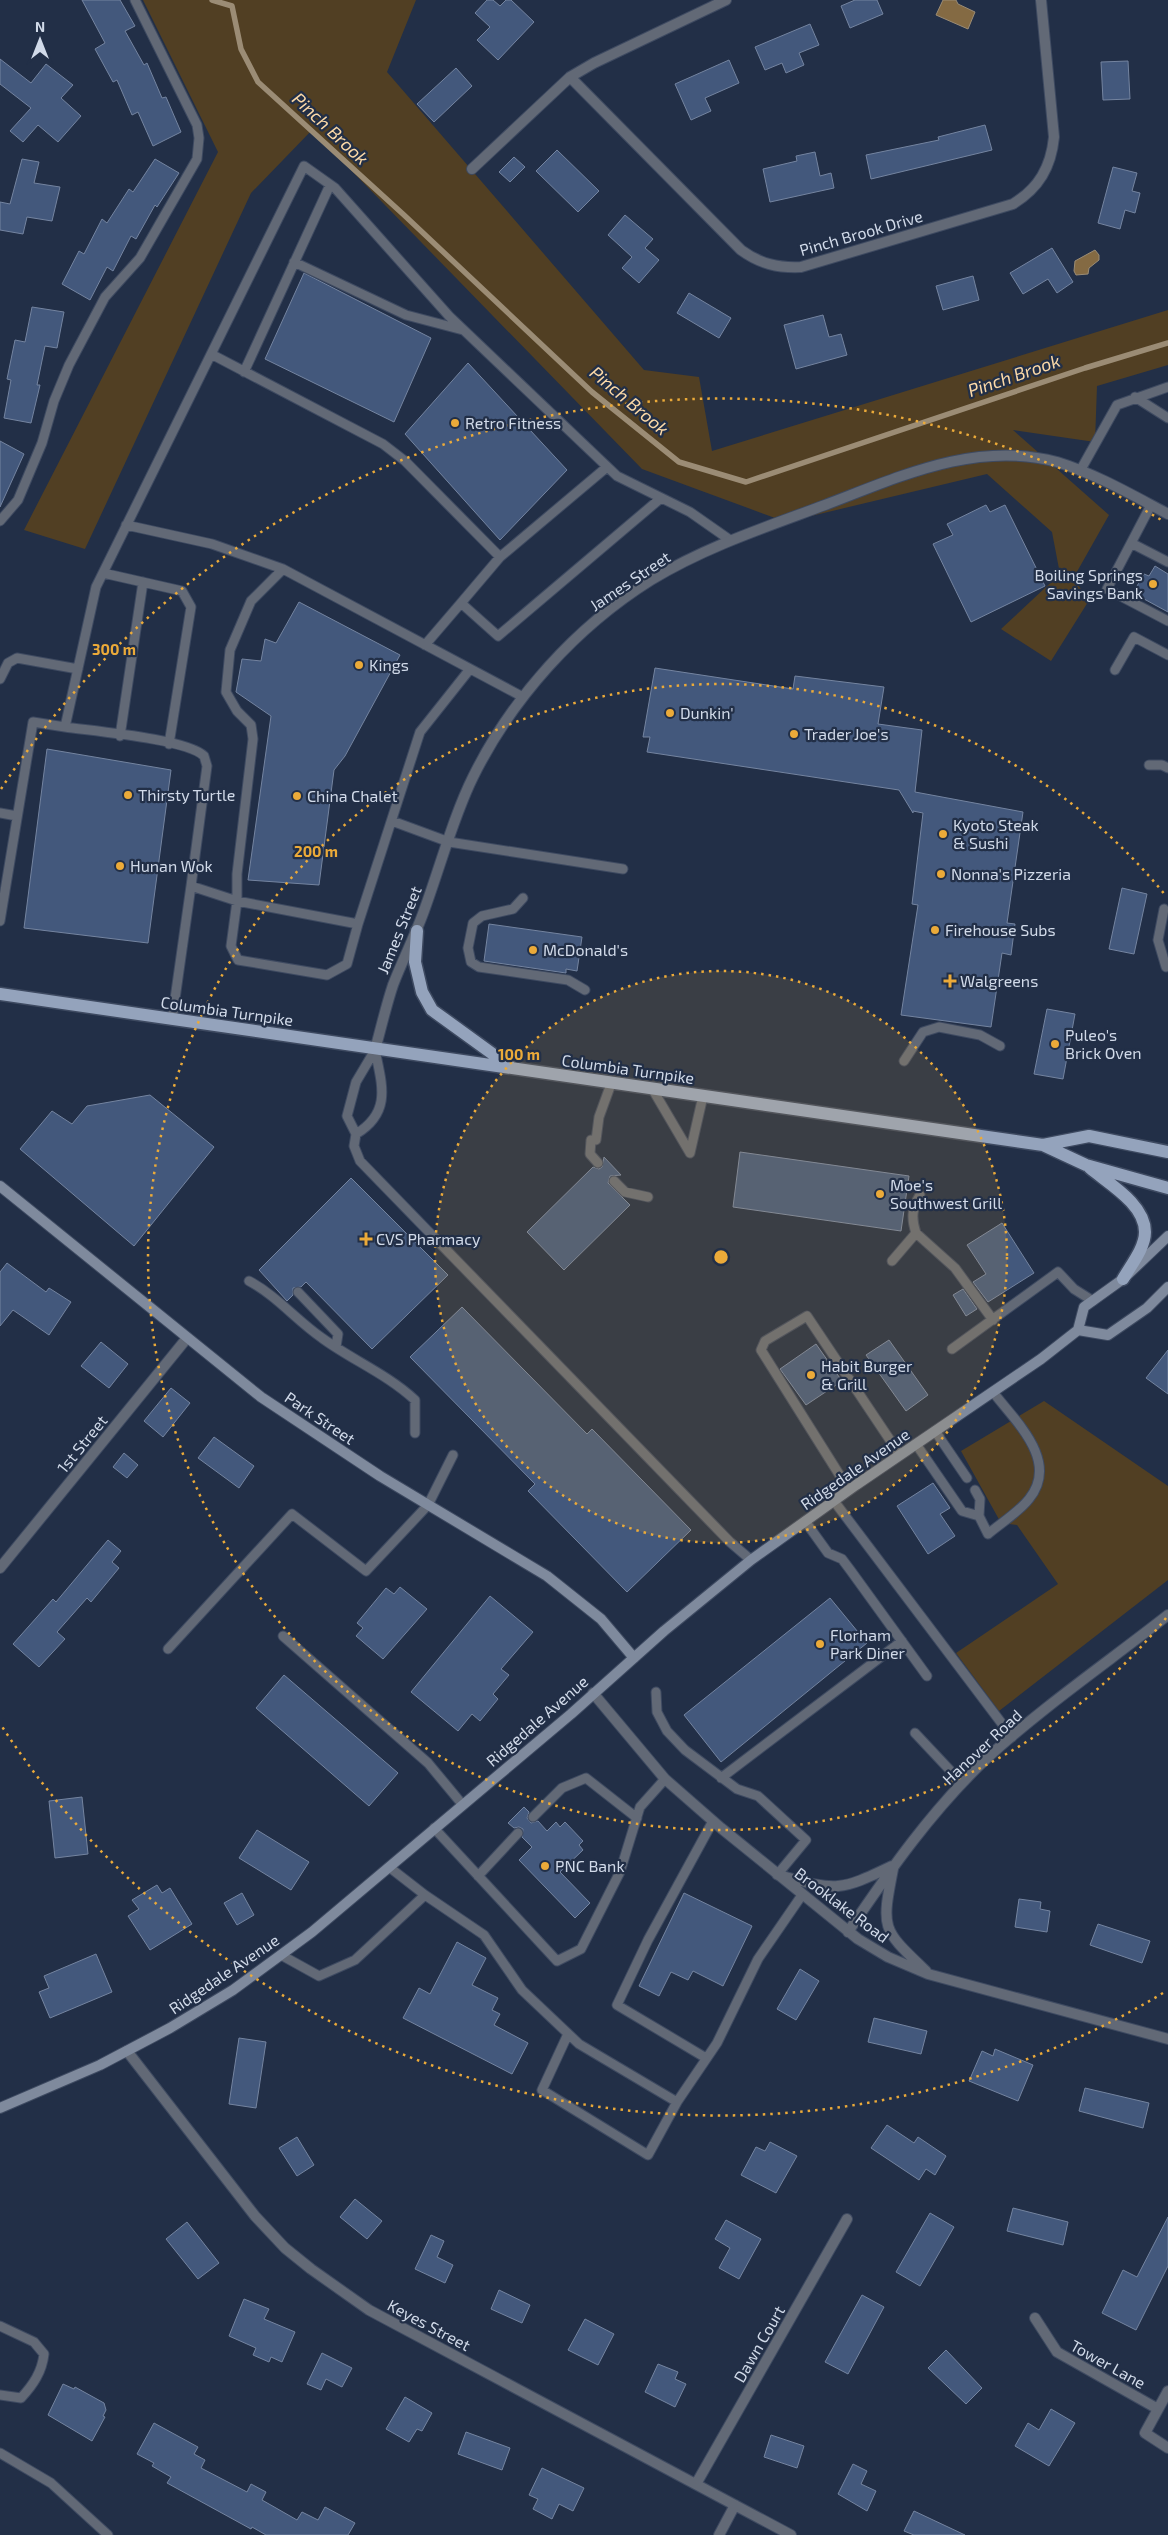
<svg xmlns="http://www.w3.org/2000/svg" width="1168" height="2535" viewBox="0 0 1168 2535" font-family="'Exo 2',sans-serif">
<rect width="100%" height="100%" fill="#222f47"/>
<path fill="#513f23" d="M 143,0 L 416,0 L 387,72 L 644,370 L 699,377 L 712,451 L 1168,310 L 1168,365 L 1097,386 L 1095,442 L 1013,430 L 1109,515 L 1074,577 L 1088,602 L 1051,661 L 1001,629 L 1060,574 L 1052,532 L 987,474 L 786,522 L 642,469 L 312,130 L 251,193 L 85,549 L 24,530 L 218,152 Z
M 1044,1401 L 1168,1486 L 1168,1580 L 999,1711 L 956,1653 L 1058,1584 L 1017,1525 L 1001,1523 L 961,1451 Z"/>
<path fill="#846a43" stroke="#9b8c75" d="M 943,0 L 956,0 L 958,4 L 975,12 L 968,29 L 936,15 Z
M 1095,250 L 1099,255 L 1099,260 L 1089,268 L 1088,274 L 1076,275 L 1074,271 L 1075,261 Z"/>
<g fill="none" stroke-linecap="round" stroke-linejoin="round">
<path stroke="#9b8c75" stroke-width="5.5" d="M 212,0 L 232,6 L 241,49 L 258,82 L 404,215 L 592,392 L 679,462 L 746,482 L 1085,368 L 1168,343"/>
</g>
<path fill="#43587c" stroke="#7484a0" d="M 82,0 L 120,0 L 135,26 L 125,31 L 144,65 L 147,63 L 162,98 L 166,97 L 181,132 L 153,146 L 138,112 L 132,115 L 117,80 L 113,82 L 95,49 L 105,43 Z
M 487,0 L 493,0 L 500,6 L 506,0 L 511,0 L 534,22 L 498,60 L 477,40 L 490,27 L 475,13 Z
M 855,0 L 877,0 L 883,14 L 850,28 L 841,6 Z
M 810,24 L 819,45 L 799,53 L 804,65 L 786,73 L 782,63 L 765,70 L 755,47 Z
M 0,59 L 31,83 L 46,64 L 73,85 L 61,98 L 81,116 L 58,142 L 38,125 L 23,142 L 10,131 L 31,108 L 0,84 Z
M 729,60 L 739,83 L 705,98 L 711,111 L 691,120 L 675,84 Z
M 1128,61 L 1130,99 L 1103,100 L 1101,62 Z
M 456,68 L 472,86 L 434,122 L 417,104 Z
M 985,125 L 992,150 L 871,179 L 866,155 L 939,140 L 938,137 Z
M 557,150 L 599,191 L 578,212 L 536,171 Z
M 815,152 L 820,176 L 831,173 L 834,188 L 770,202 L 763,169 L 797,161 L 796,156 Z
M 514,157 L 525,167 L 510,182 L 499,172 Z
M 22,159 L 39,162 L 34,183 L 60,187 L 52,221 L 27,217 L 23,234 L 0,230 L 0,202 L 10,204 Z
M 155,159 L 179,173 L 157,207 L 155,205 L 136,239 L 131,236 L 113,271 L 107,267 L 90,300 L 62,284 L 79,251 L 84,254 L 102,219 L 107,223 L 129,189 L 133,192 Z
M 1113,167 L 1137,173 L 1132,191 L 1140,193 L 1135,213 L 1125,210 L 1120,229 L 1098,223 Z
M 625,215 L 653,239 L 645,248 L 659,260 L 639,283 L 622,268 L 632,257 L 608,235 Z
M 1052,248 L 1073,282 L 1057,293 L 1048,279 L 1023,294 L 1010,273 Z
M 304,273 L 431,338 L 394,422 L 265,359 Z
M 973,276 L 979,300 L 943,310 L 936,286 Z
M 689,293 L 731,318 L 719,338 L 677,313 Z
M 32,307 L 64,312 L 57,348 L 45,346 L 37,385 L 40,385 L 31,423 L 4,418 L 11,380 L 7,379 L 15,340 L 25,342 Z
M 823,315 L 829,337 L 841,334 L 847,355 L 796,369 L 784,325 Z
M 468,363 L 567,470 L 500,540 L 405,434 Z
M 0,441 L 24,454 L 0,507 Z
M 986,505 L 990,512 L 1005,505 L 1045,586 L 971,622 L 933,544 L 953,535 L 947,524 Z
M 1155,566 L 1168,574 L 1168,612 L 1133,593 L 1144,574 L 1149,576 Z
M 299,602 L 400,655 L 345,756 L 334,770 L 319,885 L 248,880 L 271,716 L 236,692 L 242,659 L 261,661 L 265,639 L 276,643 Z
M 655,668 L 793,689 L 795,676 L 884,687 L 878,724 L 922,730 L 915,792 L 1023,812 L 1007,923 L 1015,924 L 1011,955 L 1002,953 L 991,1027 L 901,1015 L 918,905 L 912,904 L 923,813 L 913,811 L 913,813 L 899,790 L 647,752 L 650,737 L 643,737 Z
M 47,749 L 171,770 L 148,943 L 24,928 Z
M 1122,888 L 1147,894 L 1134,954 L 1109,949 Z
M 489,924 L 582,937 L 577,971 L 566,969 L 566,973 L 484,961 Z
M 1047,1009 L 1075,1014 L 1063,1079 L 1034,1074 Z
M 150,1095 L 214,1147 L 134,1246 L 20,1149 L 52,1111 L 72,1124 L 87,1106 Z
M 740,1152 L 909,1176 L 901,1231 L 733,1207 Z
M 604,1157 L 621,1175 L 610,1176 L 608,1183 L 630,1205 L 564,1270 L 527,1232 L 593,1167 L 599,1169 L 602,1167 Z
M 351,1178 L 448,1275 L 372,1349 L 306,1282 L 301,1287 L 293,1288 L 293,1295 L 287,1301 L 259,1270 Z
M 1002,1223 L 1034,1273 L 988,1302 L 973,1282 L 986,1274 L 967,1245 Z
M 7,1263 L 46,1292 L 49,1288 L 71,1302 L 49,1335 L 13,1310 L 0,1326 L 0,1272 Z
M 963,1289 L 977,1309 L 966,1316 L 953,1295 Z
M 462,1307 L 587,1434 L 592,1429 L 691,1530 L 627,1592 L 528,1491 L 535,1484 L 410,1357 Z
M 889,1340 L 928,1395 L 906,1411 L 866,1355 Z
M 101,1342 L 128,1364 L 109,1388 L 81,1366 Z
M 816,1344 L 842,1381 L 806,1405 L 780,1369 Z
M 1168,1350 L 1168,1394 L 1146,1378 Z
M 171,1388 L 190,1403 L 163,1437 L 144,1421 Z
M 214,1437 L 254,1466 L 239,1488 L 198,1458 Z
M 124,1453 L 138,1465 L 127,1478 L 113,1467 Z
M 933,1483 L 950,1508 L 940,1514 L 955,1536 L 928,1554 L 897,1506 Z
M 108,1540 L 121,1551 L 112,1562 L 119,1568 L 91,1602 L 87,1598 L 57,1632 L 65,1639 L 39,1667 L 13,1644 L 53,1599 L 56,1602 Z
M 400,1587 L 427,1609 L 383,1659 L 356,1636 L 363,1628 L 357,1623 L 386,1588 L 394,1594 Z
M 490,1596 L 533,1632 L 501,1669 L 509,1675 L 493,1694 L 498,1699 L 480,1721 L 472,1714 L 458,1731 L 411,1692 Z
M 830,1598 L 867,1643 L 721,1762 L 684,1715 Z
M 284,1675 L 398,1773 L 369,1806 L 256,1708 Z
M 82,1797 L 88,1854 L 55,1858 L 49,1801 Z
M 524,1807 L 529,1812 L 527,1818 L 531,1823 L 538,1821 L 547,1831 L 556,1822 L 560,1827 L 565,1822 L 583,1841 L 579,1845 L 583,1850 L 560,1872 L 590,1903 L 575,1918 L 519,1860 L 532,1847 L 522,1837 L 523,1829 L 519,1827 L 514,1828 L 508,1823 Z
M 257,1830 L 309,1862 L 291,1890 L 239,1858 Z
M 157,1885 L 162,1893 L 170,1888 L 192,1924 L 150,1950 L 128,1916 L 139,1909 L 132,1900 Z
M 242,1893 L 254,1915 L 237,1925 L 224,1903 Z
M 684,1893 L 752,1926 L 723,1986 L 693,1971 L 688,1980 L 671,1972 L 659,1996 L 639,1986 Z
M 1019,1899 L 1041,1902 L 1040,1909 L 1050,1911 L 1047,1932 L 1015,1927 Z
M 1098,1924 L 1150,1941 L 1142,1963 L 1090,1945 Z
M 457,1942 L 486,1958 L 472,1985 L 498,1998 L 492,2010 L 500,2014 L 494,2025 L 528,2043 L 512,2074 L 403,2018 L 419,1988 L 430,1994 Z
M 96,1954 L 112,1992 L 50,2018 L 39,1992 L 49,1988 L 44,1976 Z
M 800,1969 L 819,1981 L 796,2020 L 777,2009 Z
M 874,2018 L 927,2031 L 921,2054 L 868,2042 Z
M 239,2038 L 266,2042 L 256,2108 L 229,2104 Z
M 995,2049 L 1033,2065 L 1018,2101 L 969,2081 L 982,2051 L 993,2056 Z
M 1085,2088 L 1149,2103 L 1143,2128 L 1079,2111 Z
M 887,2125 L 914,2143 L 918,2137 L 946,2156 L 935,2175 L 926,2169 L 919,2180 L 871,2148 Z
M 297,2137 L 314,2165 L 297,2176 L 279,2148 Z
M 770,2142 L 797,2156 L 776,2193 L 741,2175 L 756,2147 L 765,2151 Z
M 355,2199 L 382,2221 L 367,2239 L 340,2217 Z
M 1013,2208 L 1068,2222 L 1063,2245 L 1007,2231 Z
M 930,2213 L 954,2227 L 920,2286 L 896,2272 Z
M 1168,2217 L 1168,2266 L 1136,2330 L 1102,2313 L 1123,2270 L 1137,2277 Z
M 726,2220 L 761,2239 L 739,2279 L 719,2268 L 730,2248 L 715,2239 Z
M 187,2222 L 219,2263 L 198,2279 L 166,2239 Z
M 431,2235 L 444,2241 L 437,2257 L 453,2265 L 445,2283 L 415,2269 Z
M 499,2290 L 530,2305 L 522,2323 L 491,2309 Z
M 862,2295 L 884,2307 L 848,2374 L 825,2362 Z
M 244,2299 L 269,2309 L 264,2319 L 295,2332 L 282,2362 L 271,2357 L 269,2362 L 253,2355 L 256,2348 L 229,2336 Z
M 585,2319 L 614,2334 L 598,2365 L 568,2350 Z
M 946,2350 L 982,2388 L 966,2404 L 928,2368 Z
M 322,2353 L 352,2368 L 342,2387 L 326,2379 L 321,2390 L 307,2384 Z
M 658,2364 L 678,2372 L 675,2379 L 686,2384 L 675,2407 L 645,2392 Z
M 63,2384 L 74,2389 L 75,2387 L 104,2403 L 106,2410 L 103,2416 L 105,2417 L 92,2441 L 48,2415 Z
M 405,2397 L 432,2413 L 422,2431 L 417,2429 L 409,2442 L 386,2429 Z
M 1051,2409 L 1075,2423 L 1049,2466 L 1015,2446 L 1028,2423 L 1039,2430 Z
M 154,2423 L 198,2447 L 194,2454 L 205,2460 L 201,2468 L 247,2492 L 251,2484 L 266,2492 L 262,2500 L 297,2520 L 302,2512 L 318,2520 L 325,2507 L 355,2523 L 348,2535 L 266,2535 L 252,2527 L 251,2529 L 167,2483 L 171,2477 L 152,2466 L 154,2463 L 137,2454 Z
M 466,2432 L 510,2448 L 502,2470 L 458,2454 Z
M 771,2435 L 804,2446 L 797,2468 L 764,2457 Z
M 853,2464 L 867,2471 L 861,2484 L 876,2491 L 867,2511 L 838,2494 Z
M 542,2468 L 584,2488 L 573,2511 L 559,2504 L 552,2519 L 533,2509 L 538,2499 L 529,2495 Z
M 914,2511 L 965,2535 L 914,2535 L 904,2531 Z"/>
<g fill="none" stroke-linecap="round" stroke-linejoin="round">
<defs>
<path id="service" d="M 294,262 L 406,315 L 463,330
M 211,354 L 383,444 L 405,461 L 500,557
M 244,372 L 330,185
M 1135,397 L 1168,418
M 607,467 L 500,557 L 461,603 L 498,636 L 661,498
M 1080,471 L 1117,405 L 1168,387
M 1151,505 L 1107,589 L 1168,621
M 0,521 L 18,500 L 42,443 L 54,401 L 69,365 L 105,297 L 140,258 L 197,159 L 199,138 L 197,125 L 135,0
M 126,525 L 212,544 L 283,569 L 523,697
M 1131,543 L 1168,562
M 283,569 L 251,601 L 230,650 L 226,692 L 237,711 L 251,725 L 253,739 L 237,874 L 237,901 L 231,946 L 238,960 L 327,975 L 347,964 L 358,924
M 103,573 L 182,591 L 191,607 L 169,744
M 425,645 L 461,603
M 1115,670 L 1134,637 L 1168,655
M 0,679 L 8,663 L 17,658 L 78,669
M 65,727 C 93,731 187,739 204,756 L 207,766 L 191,886
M 120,736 L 143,582
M 1149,765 L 1162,765 L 1168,768
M 0,813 L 17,816
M 392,821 L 449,842 L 623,869
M 523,898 L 513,909 L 482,916 L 473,923 L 468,948 L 471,962 L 479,967 L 568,980 L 585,990
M 1164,909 L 1158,940 L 1166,967
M 0,921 L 33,722 L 65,727 L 96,587 L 304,166 L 335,188 L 449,316 L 617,476 L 690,512 L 730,540
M 172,1020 L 191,886 L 237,901 L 358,924 L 420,732 L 470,669
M 375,1050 L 356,1082 L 347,1116 L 356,1134 L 354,1146 L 360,1161 L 730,1542 L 751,1560
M 904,1061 L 923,1032 L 939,1027 L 980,1035 L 1000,1046
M 653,1090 L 690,1153
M 356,1134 C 392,1112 382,1085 375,1050
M 591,1140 L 590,1154 L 598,1163
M 596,1140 L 599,1117 L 611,1084
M 690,1153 L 703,1096
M 614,1181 L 625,1192 L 648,1197
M 916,1233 L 955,1268 L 993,1320
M 892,1261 L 916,1233 C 911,1218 912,1208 920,1195
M 249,1281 C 277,1296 296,1320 322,1338 C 352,1360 387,1374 415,1400 L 415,1433
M 298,1292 L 338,1334 L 336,1347
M 952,1349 L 1058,1272 L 1074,1289 L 1093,1301
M 935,1431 L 967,1478
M 916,1444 L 962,1511 L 979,1516
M 849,1490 L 761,1350 L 765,1341 L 807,1316 L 900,1455
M 975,1490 L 980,1499 L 979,1516 L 988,1534 C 1001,1523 1019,1512 1029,1499 C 1060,1461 1015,1421 993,1392
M 834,1501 L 1012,1737
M 805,1521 L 828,1553 L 842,1559 L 851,1571 L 927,1676
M 283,1636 L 428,1763 L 462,1804
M 168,1649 L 292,1514 L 366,1571 L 428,1505 L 453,1455
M 656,1692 L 657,1712 L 667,1731 L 685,1750 L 737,1789 L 758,1796 L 806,1840 L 777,1875
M 915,1733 L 962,1783
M 721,1778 L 902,1641
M 533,1817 L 562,1788 L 586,1778 L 637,1818
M 434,1828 L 557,1961 L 581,1949 L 620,1872 L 640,1807 L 665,1779
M 389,1867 L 425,1895 L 484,1935 L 522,1990 L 579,2044 L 677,2102 L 717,2043 L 758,1959 L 802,1895
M 478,1876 L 518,1833
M 281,1955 L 319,1976 L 355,1960 L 425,1895
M 568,2034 L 542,2090 L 648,2155 L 677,2102
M 706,2058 L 617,2005 L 648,1940 L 713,1821
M 0,2326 L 34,2342 L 44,2354 C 42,2372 33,2385 21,2398 L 0,2395
M 0,2453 L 51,2483 L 108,2535"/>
<path id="minor" d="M 570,77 L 741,250 C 760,264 778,268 801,267 L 1013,204 C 1039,188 1051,167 1054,137 L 1041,0
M 472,169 L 570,77 L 594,63 L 726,0
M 0,1568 L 187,1338
M 127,2051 L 255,2216 L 285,2248 L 311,2269 L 369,2310 L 791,2535
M 1035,2318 L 1057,2352 L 1158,2409
M 1168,2391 L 1145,2433 L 1168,2448
M 696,2484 L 847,2219
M 719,2535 L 735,2505"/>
<path id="tertiary" d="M 375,1050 C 381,1028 386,1006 393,985 C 403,959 416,934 425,908 C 440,867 454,815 473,777 C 512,698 576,627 651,580 C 705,547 766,527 825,505 C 899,477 976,440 1057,462 C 1096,474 1132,495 1168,514
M 593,1693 L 665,1779 L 721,1828 L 858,1939 L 888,1957 L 928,1974 L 1168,2039
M 893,1869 C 881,1930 882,1929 926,1971
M 782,1876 C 837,1891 840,1891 892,1866
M 848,1932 C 890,1870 932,1810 987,1758 C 1044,1706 1108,1662 1168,1615"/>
<path id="secondary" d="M 0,1186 L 261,1397 L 380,1476 L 547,1576 L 601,1619 L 634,1658
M 1078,1330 L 1108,1335 L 1147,1308 L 1168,1287
M 0,2108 L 100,2065 L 170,2028 L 233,1990 L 312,1932 L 571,1714 L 664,1631 L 751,1560 L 856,1485 L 1041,1359 L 1078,1330 L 1084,1307 L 1123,1279 L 1168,1236"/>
<path id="primary" d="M 417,931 L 415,962 L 422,992 L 432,1010 L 512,1068
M 0,994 L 1043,1145 L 1086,1165 L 1168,1188
M 1043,1145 L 1089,1136 L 1168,1152
M 1090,1168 C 1109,1184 1145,1204 1145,1232 C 1145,1248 1131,1265 1123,1279"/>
</defs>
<use href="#service" stroke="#3e4a61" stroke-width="11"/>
<use href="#minor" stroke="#3e4a61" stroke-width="12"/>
<use href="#tertiary" stroke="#3e4a61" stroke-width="12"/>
<use href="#secondary" stroke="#3e4a61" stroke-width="12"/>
<use href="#primary" stroke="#3e4a61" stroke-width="15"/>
<use href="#service" stroke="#626976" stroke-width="9"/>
<use href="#minor" stroke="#626976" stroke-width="10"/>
<use href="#tertiary" stroke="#626976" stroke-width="10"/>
<use href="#secondary" stroke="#7f8a9d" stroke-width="10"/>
<use href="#primary" stroke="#94a3bc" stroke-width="12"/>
</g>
<circle cx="721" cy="1257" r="286" fill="#ebaa39" fill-opacity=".12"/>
<g fill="none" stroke="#ebaa39" stroke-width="2.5" stroke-dasharray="2.5 5">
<circle cx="721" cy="1257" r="286"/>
<path d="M1166 1618A573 573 0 1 1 1166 896"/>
<path d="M1163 1993A859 859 0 0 1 1 1725M1 789A859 859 0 0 1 1163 521"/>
</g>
<g fill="#ebaa39" stroke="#222f47" stroke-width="2">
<circle cx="455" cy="423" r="5"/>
<circle cx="1153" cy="584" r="5"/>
<circle cx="359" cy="665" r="5"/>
<circle cx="670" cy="713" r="5"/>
<circle cx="794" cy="734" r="5"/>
<circle cx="128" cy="795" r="5"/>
<circle cx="297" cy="796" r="5"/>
<circle cx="943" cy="834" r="5"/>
<circle cx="120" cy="866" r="5"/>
<circle cx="941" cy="874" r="5"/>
<circle cx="935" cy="930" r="5"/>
<circle cx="533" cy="950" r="5"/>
<path d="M947.5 973.5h5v5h5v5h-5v5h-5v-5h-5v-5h5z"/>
<circle cx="1055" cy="1044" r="5"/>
<circle cx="880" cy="1194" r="5"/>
<path d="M363.5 1231.5h5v5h5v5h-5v5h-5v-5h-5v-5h5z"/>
<circle cx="811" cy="1375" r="5"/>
<circle cx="820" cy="1644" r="5"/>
<circle cx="545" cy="1866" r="5"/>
</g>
<g text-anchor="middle" stroke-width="4.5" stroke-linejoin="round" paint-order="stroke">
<g font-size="16" fill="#d1dae9" stroke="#222f47">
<text transform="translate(861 233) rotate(-16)" y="6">Pinch Brook Drive</text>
<text transform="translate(630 581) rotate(-34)" y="6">James Street</text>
<text transform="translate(399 930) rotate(-68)" y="6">James Street</text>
<text transform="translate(227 1011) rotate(8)" y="6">Columbia Turnpike</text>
<text transform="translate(628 1069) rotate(8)" y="6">Columbia Turnpike</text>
<text transform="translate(320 1418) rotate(34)" y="6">Park Street</text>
<text transform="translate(82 1444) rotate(-51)" y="6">1st Street</text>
<text transform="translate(855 1469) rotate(-35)" y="6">Ridgedale Avenue</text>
<text transform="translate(537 1721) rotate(-41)" y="6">Ridgedale Avenue</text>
<text transform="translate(982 1747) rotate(-43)" y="6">Hanover Road</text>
<text transform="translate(842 1905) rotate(37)" y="6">Brooklake Road</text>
<text transform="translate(224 1974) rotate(-34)" y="6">Ridgedale Avenue</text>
<text transform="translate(429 2325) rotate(28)" y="6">Keyes Street</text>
<text transform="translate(759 2344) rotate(-60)" y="6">Dawn Court</text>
<text transform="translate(1108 2364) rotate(29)" y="6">Tower Lane</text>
</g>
<g font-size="16" fill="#d1dae9" stroke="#222f47" text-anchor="start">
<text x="465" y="429">Retro Fitness</text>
<text x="1143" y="581" text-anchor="end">Boiling Springs<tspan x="1143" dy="18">Savings Bank</tspan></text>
<text x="369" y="671">Kings</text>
<text x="680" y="719">Dunkin'</text>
<text x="804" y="740">Trader Joe's</text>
<text x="138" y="801">Thirsty Turtle</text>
<text x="307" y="802">China Chalet</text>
<text x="953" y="831">Kyoto Steak<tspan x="953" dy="18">&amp; Sushi</tspan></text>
<text x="130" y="872">Hunan Wok</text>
<text x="951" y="880">Nonna's Pizzeria</text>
<text x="945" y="936">Firehouse Subs</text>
<text x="543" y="956">McDonald's</text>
<text x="960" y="987">Walgreens</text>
<text x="1065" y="1041">Puleo's<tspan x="1065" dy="18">Brick Oven</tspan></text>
<text x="890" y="1191">Moe's<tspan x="890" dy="18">Southwest Grill</tspan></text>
<text x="376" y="1245">CVS Pharmacy</text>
<text x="821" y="1372">Habit Burger<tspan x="821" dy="18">&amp; Grill</tspan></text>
<text x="830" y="1641">Florham<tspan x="830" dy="18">Park Diner</tspan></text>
<text x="555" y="1872">PNC Bank</text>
</g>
<g font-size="18" font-style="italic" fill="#fcd9a7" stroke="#222f47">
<text transform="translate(330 129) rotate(43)" y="6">Pinch Brook</text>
<text transform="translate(1014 376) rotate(-19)" y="6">Pinch Brook</text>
<text transform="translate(629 401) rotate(40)" y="6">Pinch Brook</text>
</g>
</g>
<circle cx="721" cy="1257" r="8" fill="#ebaa39" stroke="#222f47" stroke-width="2.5"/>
<g font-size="15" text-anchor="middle" font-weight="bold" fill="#ebaa39" stroke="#222f47" stroke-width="4.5" stroke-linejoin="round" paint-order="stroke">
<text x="114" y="655">300 m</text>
<text x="316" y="857">200 m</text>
<text x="519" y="1060">100 m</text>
</g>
<g transform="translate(40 40)" stroke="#222f47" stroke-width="4" paint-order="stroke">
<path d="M0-4L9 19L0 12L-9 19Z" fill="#d1dae9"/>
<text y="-8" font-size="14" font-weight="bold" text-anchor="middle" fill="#d1dae9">N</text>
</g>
</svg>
